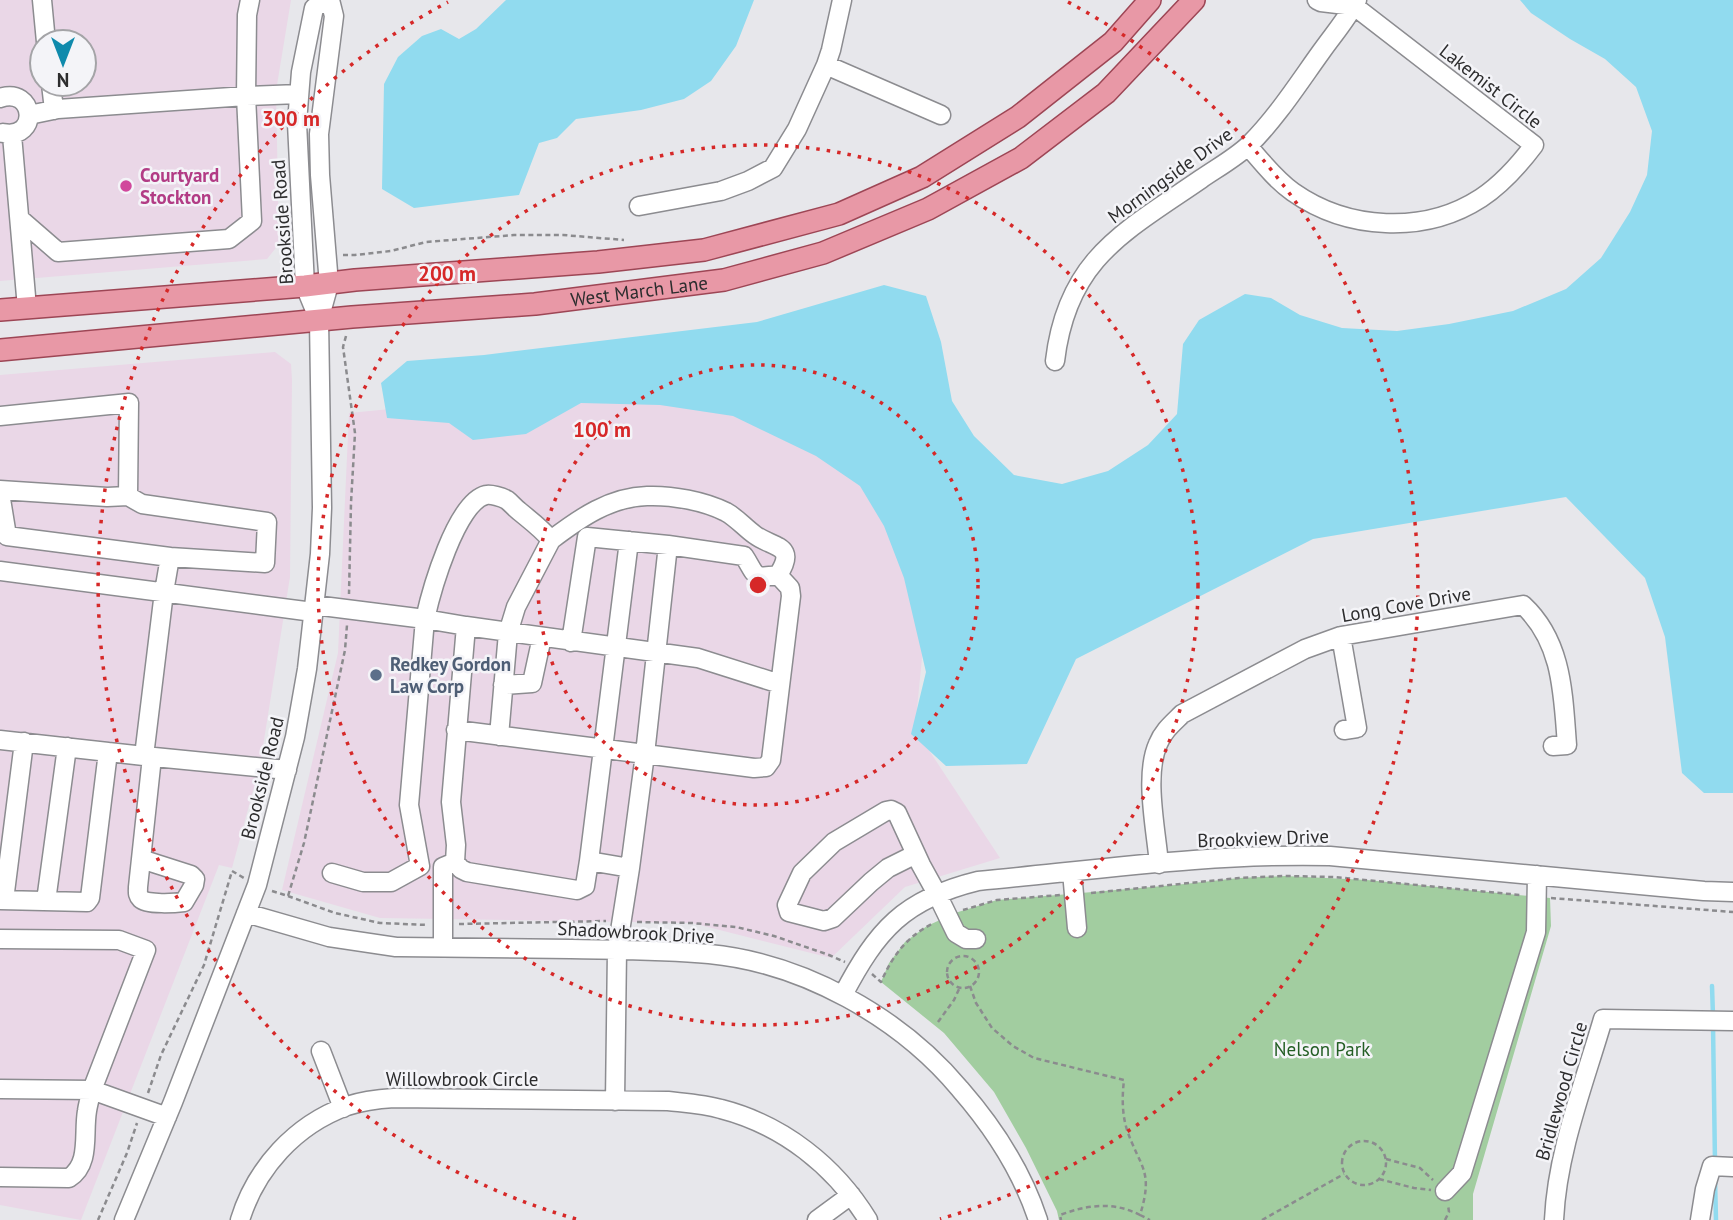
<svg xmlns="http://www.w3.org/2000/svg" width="1733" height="1220" viewBox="0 0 1733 1220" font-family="'PT Sans',sans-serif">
<rect width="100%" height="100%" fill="#e7e7eb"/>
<path fill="#ead7e7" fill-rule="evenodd" d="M 0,0 L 291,0 L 276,91 L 279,244 L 267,259 L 0,281 ZM 42,42 L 84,42 L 84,84 L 42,84 Z
M 275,352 L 291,364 L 292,380 L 290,577 L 260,765 L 232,868 L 219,865 L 81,1220 L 0,1205 L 0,375 Z
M 685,378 L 869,483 L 928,597 L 915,729 L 1000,858 L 905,887 L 831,958 L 692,923 L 380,918 L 282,890 L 338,653 L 349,413 L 586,390 Z"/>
<path fill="#a2cda0" d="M 1285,876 L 1367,880 L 1550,898 L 1551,926 L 1473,1194 L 1473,1220 L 1059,1220 L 1057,1211 L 1026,1148 L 994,1092 L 944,1033 L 881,982 L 889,963 L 905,942 L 927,926 L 955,913 L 997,900 L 1175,885 L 1239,878 Z"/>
<path fill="#91dbef" d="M 506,0 L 754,0 L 736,46 L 711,81 L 684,99 L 641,110 L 576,119 L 557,138 L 539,143 L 519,195 L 414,208 L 382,189 L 384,84 L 398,57 L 422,36 L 441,29 L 459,39 L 476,29 Z
M 1520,0 L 1733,0 L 1733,793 L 1704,793 L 1682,773 L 1665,637 L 1645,578 L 1566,497 L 1313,539 L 1076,659 L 1027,764 L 946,766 L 911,734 L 926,672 L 904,578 L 884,526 L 860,486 L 816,456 L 733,416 L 660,405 L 581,403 L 526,434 L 473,440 L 449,423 L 387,418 L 381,383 L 407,361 L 484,355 L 757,322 L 884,285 L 926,296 L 941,342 L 952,401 L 974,436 L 1014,475 L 1062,484 L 1108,471 L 1148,445 L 1177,414 L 1183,344 L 1199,320 L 1245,294 L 1271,298 L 1300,315 L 1342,328 L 1397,331 L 1449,324 L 1513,311 L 1566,289 L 1601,258 L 1630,212 L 1647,175 L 1652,131 L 1636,87 L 1605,59 L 1570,39 L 1531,13 Z"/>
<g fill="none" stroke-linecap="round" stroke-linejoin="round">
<path stroke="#91dbef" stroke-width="4.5" d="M 1712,986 L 1713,1016
M 1713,1025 L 1715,1163
M 1715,1179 L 1716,1220"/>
<defs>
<path id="minor" d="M 42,0 L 46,42
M 1317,0 L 1321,2 L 1354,6
M 826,65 L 941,115
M 51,84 L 54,110
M 0,98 C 35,86 40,140 3,133
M 29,115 L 58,109 L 246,96 L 299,94
M 12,135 L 27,308
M 1248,146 C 1262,162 1275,179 1293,192 C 1347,230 1424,235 1481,198 C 1502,184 1519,165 1534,145 L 1354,6 L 1350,0
M 639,206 L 721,191 L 748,181 L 773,168 L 797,129 L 826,65 L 831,50 L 842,0
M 20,219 L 58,252 L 229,239 L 252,221 L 246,96 L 247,15 L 250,0
M 319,320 L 305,286 L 297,123 L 301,72 L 314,8 L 325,0
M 1055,361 C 1067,259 1124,232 1201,179 C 1217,168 1235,158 1249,145 C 1277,117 1298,84 1321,52 C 1333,35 1347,19 1357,0
M 0,416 L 129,403 L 128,496 L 142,504 L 267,522 L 265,563 L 170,557 L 164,592 L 144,756 L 0,740
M 0,490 L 107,497 L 128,496
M 0,493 L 7,536 L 170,557
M 0,571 L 313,612
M 314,605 L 425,619 C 431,592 456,502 486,495 C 491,494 502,497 507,500 C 511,503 515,508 519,511 C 531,521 541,528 551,540 C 580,518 610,497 647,496 C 672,495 704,501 726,512 C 737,518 745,528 755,535 C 773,548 798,545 778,575 L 790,588 L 791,596 L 771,760 L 766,767 L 754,768 L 645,754 L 630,868 L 617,950 L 615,1101
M 466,626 L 698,658 L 780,684
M 1341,636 L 1357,728 L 1344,730
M 571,642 L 587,537 L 668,545 L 744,556 C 757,576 752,579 778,575
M 503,685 L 532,683 L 542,637
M 456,730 L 645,754 L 668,545
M 499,736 L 508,633 L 516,607 L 551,540
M 144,756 L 287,770
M 916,854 L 888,868 L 871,882 L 833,918 L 824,921 L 789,912 L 787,905 L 802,873 L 834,842 L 886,811 L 891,810 L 897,813 L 921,865 L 937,894 L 956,933 L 966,939 L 976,939
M 141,859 L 191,875 L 195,879 L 194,885 L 184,902 C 176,903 147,905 141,899 C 137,895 138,892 138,887 L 152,757
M 589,861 L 629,541
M 455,862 L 461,869 L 467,872 L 577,890 L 585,886 L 589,861 L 630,868
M 1159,864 C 1156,829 1144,775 1158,744 C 1163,731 1173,723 1182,714 L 1305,649 L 1341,636 L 1523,605 C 1563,642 1563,695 1567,745 L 1553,746
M 1072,872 L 1077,928
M 332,873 L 363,882 L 391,882 L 420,866 L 409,805 L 425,619 L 466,626 L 451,802 L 456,845 L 455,862 L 443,867 L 443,947
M 0,900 L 87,902 L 90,898 L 108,752
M 4,900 L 24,742
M 46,901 L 67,747
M 246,913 L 329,937 L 396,947 C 454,948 512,948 571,949 C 617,950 663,950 709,954 C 803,963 900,1017 960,1089 C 994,1128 1022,1171 1038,1220
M 0,939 L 119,940 L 146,950 L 92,1090 C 90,1097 88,1104 87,1111 C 83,1134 91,1164 69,1178 L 0,1177
M 843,995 C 877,930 904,899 978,881 C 1095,870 1212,853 1330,856 L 1704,891 L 1733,892
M 321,1051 L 343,1108
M 0,1089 L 92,1090 L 167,1117
M 1445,1191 L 1462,1173 L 1536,932 L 1537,875
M 124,1220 L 173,1102 L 257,885 L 295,737 L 307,669 L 320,554 L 322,508 L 319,320 L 329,284 L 320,175 L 319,134 L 334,16 L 330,0
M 240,1220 C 256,1168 295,1125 347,1106 C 362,1101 378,1099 394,1098 L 668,1101 C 686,1103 704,1104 721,1109 C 783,1125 835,1166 868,1220
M 817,1220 L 851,1195
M 1554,1220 C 1557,1152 1584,1084 1603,1019 L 1733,1021
M 1700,1220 L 1705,1189 L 1712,1166 L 1733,1167"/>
<g id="major">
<path d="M 0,310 L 305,286 L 355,280 L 598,262 L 704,250 L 839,214 L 922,177 L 1018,117 L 1113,42 L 1150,0"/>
<path id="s1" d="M 0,350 L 352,317 L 535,304 L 724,280 L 823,253 L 928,209 L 1021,158 L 1106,93 L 1194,0"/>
</g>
</defs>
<use href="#minor" stroke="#8c8c90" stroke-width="21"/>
<use href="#major" stroke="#9d4655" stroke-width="24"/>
<path stroke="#8b8b8e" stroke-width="2.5" stroke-dasharray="5 3.5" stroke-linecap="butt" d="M 343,255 L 355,255 L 391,251 L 426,242 L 514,235 L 563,235 L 624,240
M 346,336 L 343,347 L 355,433 L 351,503 L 349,594
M 272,891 L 288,896 L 304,843 L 345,650 L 347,625
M 1091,893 L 1239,878 L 1285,876 L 1334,877 L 1520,895
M 288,896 L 335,913 L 380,923 L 428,925
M 1551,898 L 1733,912
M 963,910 L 997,900 L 1060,895
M 637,922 L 692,923 L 736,927 L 774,936 L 829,955 L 845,962
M 459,924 L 606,921
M947 972a16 16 0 1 1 32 0a16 16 0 1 1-32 0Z
M 872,974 L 881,982 C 893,955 907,936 934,923
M 970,986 L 976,1003 L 992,1028 L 1013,1046 L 1034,1058 L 1124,1080 C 1122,1097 1122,1114 1127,1130 C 1140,1168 1154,1170 1140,1215 C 1113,1201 1087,1205 1060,1215 L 1061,1220
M 938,1022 L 954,1000 L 960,987
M 148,1093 L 161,1055 L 204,965 L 232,871 L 244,878
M1342 1163a22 22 0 1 1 44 0a22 22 0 1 1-44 0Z
M 1386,1159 L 1420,1168 L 1433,1180
M 1379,1179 L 1414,1188 L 1431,1190
M 1140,1215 L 1150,1220
M 98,1220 L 127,1153 L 137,1123
M 1262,1220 L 1344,1174
M 1445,1220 L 1449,1212 L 1448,1205"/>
<use href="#minor" stroke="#fff" stroke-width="18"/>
<use href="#major" stroke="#e898a6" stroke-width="21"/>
</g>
<g fill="none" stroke="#d62828" stroke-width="3.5" stroke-dasharray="3.5 7">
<circle cx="758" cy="585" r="220"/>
<circle cx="758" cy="585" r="440"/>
<path d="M576 1219A660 660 0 0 1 448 2M1068 2A660 660 0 0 1 940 1219"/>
</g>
<circle fill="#d1479c" stroke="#f4f4f8" stroke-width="2.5" cx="126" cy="186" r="7"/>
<circle fill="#5c6f8a" stroke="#f4f4f8" stroke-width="2.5" cx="376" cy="675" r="7"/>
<g text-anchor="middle" stroke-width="5" stroke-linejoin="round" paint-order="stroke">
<g font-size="19" fill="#2d2d2e" stroke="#f4f4f8">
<text transform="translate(1491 86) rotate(38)" y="7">Lakemist Circle</text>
<text transform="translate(1170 175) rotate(-36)" y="7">Morningside Drive</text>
<text transform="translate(282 222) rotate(-94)" y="7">Brookside Road</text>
<text dy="7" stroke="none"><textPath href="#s1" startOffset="642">West March Lane</textPath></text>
<text transform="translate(1406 604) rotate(-10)" y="7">Long Cove Drive</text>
<text transform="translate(262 778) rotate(-76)" y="7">Brookside Road</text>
<text transform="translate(1263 838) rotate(-2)" y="7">Brookview Drive</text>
<text transform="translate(636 932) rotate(3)" y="7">Shadowbrook Drive</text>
<text x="462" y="1086">Willowbrook Circle</text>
<text transform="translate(1561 1091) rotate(-74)" y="7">Bridlewood Circle</text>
</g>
<g font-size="19" font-weight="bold" fill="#b23c85" stroke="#f4f4f8" text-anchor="start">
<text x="140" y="182">Courtyard<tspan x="140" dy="22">Stockton</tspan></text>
</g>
<g font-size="19" font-weight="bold" fill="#4e5e75" stroke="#f4f4f8" text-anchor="start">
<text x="390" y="671">Redkey Gordon<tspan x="390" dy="22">Law Corp</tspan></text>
</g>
<g font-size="19" fill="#235e24" stroke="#f4f4f8">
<text x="1322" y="1056">Nelson Park</text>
</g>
</g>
<circle cx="758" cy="585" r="10" fill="#d62828" stroke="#f4f4f8" stroke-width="3.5"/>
<g font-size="21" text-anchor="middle" font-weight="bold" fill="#d62828" stroke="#f4f4f8" stroke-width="5" stroke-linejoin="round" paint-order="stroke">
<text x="291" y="126">300 m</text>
<text x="447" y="281">200 m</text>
<text x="602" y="437">100 m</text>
</g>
<g transform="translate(63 63) rotate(180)"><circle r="33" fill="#f4f4f8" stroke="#a4a4a7" stroke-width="2"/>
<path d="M0-5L12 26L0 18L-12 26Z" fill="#0f8aac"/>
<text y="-10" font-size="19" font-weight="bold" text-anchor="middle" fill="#2d2d2e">N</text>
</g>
</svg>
